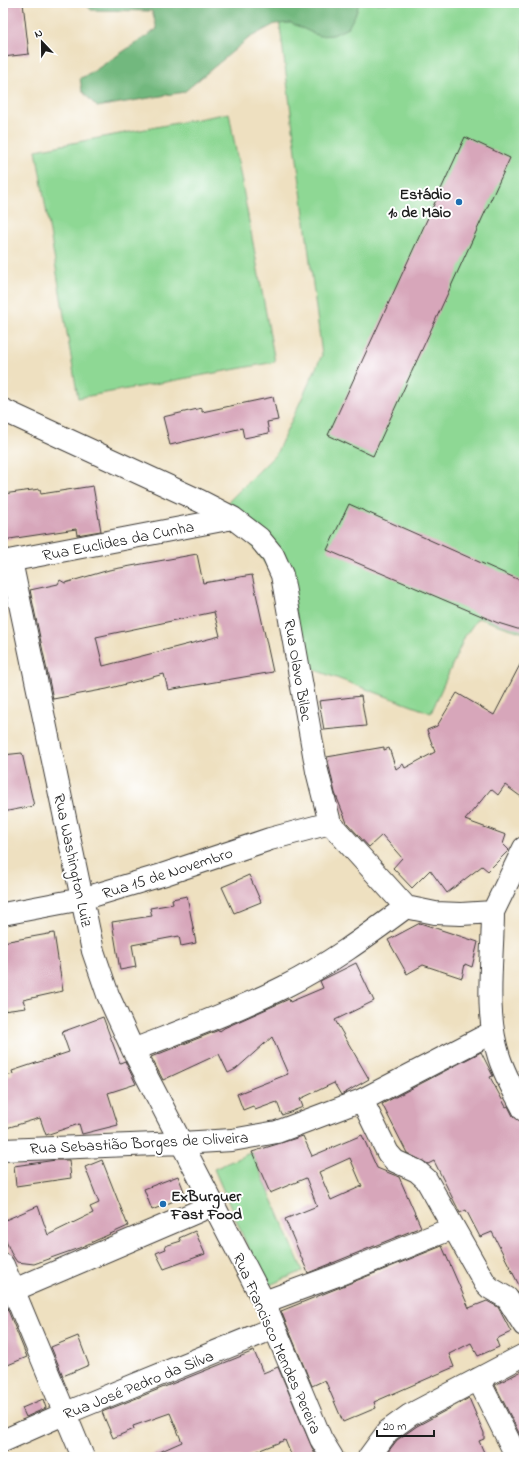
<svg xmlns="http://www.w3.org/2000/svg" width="527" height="1460" viewBox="0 0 527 1460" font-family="'Indie Flower',sans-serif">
<rect width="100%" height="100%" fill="#fff"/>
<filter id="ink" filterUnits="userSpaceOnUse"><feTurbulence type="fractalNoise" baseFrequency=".025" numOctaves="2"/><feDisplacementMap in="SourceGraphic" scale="8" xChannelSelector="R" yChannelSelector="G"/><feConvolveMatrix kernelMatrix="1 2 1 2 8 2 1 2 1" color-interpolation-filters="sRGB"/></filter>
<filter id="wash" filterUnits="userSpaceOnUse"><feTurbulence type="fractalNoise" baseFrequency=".012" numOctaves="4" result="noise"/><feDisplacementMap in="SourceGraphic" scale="16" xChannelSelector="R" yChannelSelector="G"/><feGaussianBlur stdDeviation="0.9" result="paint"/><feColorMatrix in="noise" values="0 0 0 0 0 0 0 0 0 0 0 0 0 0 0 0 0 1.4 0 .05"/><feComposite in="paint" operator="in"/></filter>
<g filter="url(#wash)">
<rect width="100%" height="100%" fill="#eee0c0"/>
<path fill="#8ed894" stroke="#557a58" d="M 277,3 L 524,3 L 524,633 L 478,618 L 465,636 L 431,713 L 304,666 L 293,602 L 224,506 L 276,454 L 322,355 Z
M 229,113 L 275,362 L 78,398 L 36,150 Z
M 252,1152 L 303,1271 L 265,1287 L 214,1169 Z"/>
<path fill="#72b87e" stroke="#476a4d" d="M 85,3 L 359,3 L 356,13 L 348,28 L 333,35 L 319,36 L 291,23 L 275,24 L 249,38 L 184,92 L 97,107 L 82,91 L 80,78 L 88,75 L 157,29 L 152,11 L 91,10 Z"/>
<g id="blocks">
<path fill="#d7a6ba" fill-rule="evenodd" d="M 3,3 L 23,3 L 29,54 L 3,57 Z
M 465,137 L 510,158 L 373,456 L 328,435 Z
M 273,397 L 278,420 L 267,422 L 269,433 L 244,438 L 242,428 L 170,445 L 163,417 L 202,408 L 202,412 Z
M 93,486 L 101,531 L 77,535 L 76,529 L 3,540 L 3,494 L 40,489 L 41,494 Z
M 349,504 L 524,582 L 524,631 L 498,623 L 327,550 Z
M 197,554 L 203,583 L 252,575 L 273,672 L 168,690 L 164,674 L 107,689 L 53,699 L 30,590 L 58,584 L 60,580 L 65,583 L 109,570 ZM 214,612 L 220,636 L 103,666 L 96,637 Z
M 524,657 L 524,799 L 505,785 L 498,795 L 491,789 L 465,820 L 506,835 L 503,844 L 509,850 L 488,871 L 482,866 L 447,893 L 430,870 L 412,888 L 393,868 L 402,858 L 382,835 L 369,847 L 347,823 L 335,793 L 327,757 L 384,747 L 384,750 L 389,748 L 396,769 L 403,764 L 405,768 L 435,752 L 427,730 L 437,726 L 457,693 L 494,715 Z
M 361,696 L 366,726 L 324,730 L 319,701 Z
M 22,753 L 34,806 L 3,812 L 3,755 Z
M 249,875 L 261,902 L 234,913 L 222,887 Z
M 187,896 L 196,943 L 181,946 L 179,936 L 132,945 L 136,967 L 120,970 L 112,922 L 152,916 L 150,908 L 173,904 L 172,899 Z
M 420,923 L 478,942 L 472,967 L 465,964 L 462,978 L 423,965 L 407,974 L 388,940 Z
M 54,933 L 63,991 L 23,1000 L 26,1008 L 3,1011 L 3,942 Z
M 356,963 L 374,1001 L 335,1020 L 369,1079 L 341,1095 L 334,1083 L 300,1099 L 303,1107 L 282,1115 L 277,1102 L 255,1110 L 253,1106 L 243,1110 L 237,1094 L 288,1074 L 272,1037 L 236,1069 L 228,1073 L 219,1054 L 163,1080 L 151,1057 L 219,1030 L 220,1031 L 224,1028 L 289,999 L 290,1002 L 323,988 L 320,981 Z
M 103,1017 L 120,1063 L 125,1061 L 136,1084 L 108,1093 L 118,1125 L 82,1134 L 79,1124 L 46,1135 L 40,1118 L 3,1129 L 3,1077 L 13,1074 L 12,1071 L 69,1052 L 62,1032 Z
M 481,1052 L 493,1076 L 490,1077 L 506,1107 L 508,1106 L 513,1116 L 522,1122 L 524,1127 L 524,1295 L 492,1232 L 480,1237 L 466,1210 L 460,1213 L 434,1161 L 428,1164 L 407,1153 L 382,1104 Z
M 362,1135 L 377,1168 L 399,1177 L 421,1227 L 308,1273 L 285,1219 L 317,1206 L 306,1178 L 270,1193 L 252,1152 L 303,1136 L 312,1156 ZM 350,1158 L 362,1186 L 331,1200 L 319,1172 Z
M 56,1160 L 69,1160 L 71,1178 L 16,1186 L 14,1166 Z
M 102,1160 L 128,1226 L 79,1248 L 34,1264 L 17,1262 L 11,1253 L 3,1234 L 3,1221 L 38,1206 L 48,1235 L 93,1213 L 90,1207 L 99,1203 L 85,1167 Z
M 178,1176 L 186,1196 L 152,1210 L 144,1189 Z
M 195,1231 L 205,1254 L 164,1269 L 156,1253 L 166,1249 L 165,1246 L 181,1241 L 179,1238 Z
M 442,1246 L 469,1308 L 487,1301 L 498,1307 L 511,1332 L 496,1339 L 499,1347 L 478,1356 L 471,1343 L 449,1354 L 454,1367 L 374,1402 L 376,1408 L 343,1422 L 325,1380 L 312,1386 L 281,1311 Z
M 3,1298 L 27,1357 L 3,1367 Z
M 78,1336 L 89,1365 L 63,1376 L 51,1347 Z
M 254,1351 L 263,1373 L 278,1367 L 316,1457 L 292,1457 L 285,1440 L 243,1457 L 148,1457 L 182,1442 L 170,1413 L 133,1426 L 134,1429 L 113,1438 L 102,1412 Z
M 524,1370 L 524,1443 L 495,1385 Z
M 469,1398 L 484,1433 L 484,1439 L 479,1441 L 486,1457 L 384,1457 L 397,1440 L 417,1426 Z
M 43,1399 L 46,1408 L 26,1417 L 22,1408 Z"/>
</g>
</g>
<g filter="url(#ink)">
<use href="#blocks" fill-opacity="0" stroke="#3c3935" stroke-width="1"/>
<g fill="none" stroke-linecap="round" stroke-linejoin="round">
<defs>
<path id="street" d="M 3,410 L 200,501 L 233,518 L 259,538 L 273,555 L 282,575 L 317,771 L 330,823 L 406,907 L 435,913 L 461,914 L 493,912 L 524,848
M 11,561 L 93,951 L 108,995 L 133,1050 L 264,1302 L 321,1439 L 332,1457
M 3,562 L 233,518
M 493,912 C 493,960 484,1010 499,1057 C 505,1076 515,1093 524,1110
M 3,914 L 82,899 L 162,875 L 270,839 L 330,823
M 133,1050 C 184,1030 236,1011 284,987 C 328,965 367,936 406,907
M 362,1100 L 388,1153 L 395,1161 L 417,1171 L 426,1179 L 485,1283 L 490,1288 L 507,1298 L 524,1325
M 3,1150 L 181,1143 L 232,1140 L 277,1132 L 362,1100 L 493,1032
M 3,1265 L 83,1457
M 14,1290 L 213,1205
M 264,1302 L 340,1274 L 453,1228
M 478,1379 L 517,1457
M 3,1441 L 66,1413 L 274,1328
M 369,1457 L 388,1431 L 410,1415 L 524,1355"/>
</defs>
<use href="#street" stroke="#3c3935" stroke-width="24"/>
<use href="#street" stroke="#fff" stroke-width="22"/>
</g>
</g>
<g fill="#1f6fb2" stroke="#fff" stroke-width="1.5">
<circle cx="459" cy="202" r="4"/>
<circle cx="163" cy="1204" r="4"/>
</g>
<g text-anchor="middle" stroke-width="4" stroke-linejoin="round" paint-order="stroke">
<g font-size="16" font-weight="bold" fill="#1c1c1c" stroke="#fff" text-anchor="end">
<text x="451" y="199">Estádio<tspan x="451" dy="18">1º de Maio</tspan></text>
<text x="171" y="1201" text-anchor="start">ExBurguer<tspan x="171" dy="18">Fast Food</tspan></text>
</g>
<g font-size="16" fill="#1c1c1c" stroke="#fff">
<text transform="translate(118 540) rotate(-11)" y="6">Rua Euclides da Cunha</text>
<text transform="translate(299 670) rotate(80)" y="6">Rua Olavo Bilac</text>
<text transform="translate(74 860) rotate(78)" y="6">Rua Washington Luiz</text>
<text transform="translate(167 872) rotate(-18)" y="6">Rua 15 de Novembro</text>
<text transform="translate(139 1142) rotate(-3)" y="6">Rua Sebastião Borges de Oliveira</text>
<text transform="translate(278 1343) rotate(66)" y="6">Rua Francisco Mendes Pereira</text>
<text transform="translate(138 1384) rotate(-22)" y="6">Rua José Pedro da Silva</text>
</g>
</g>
<rect width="527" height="1460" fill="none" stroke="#fff" stroke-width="16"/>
<g transform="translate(42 42) rotate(338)" stroke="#ffffff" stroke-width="3" paint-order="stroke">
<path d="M0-3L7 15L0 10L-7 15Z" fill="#1c1c1c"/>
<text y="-6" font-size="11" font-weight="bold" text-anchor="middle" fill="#1c1c1c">N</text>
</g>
<path d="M377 1430v6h57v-6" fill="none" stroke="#1c1c1c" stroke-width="2"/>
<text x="383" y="1430" font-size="12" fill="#1c1c1c" stroke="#ffffff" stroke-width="3" paint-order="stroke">20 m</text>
</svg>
